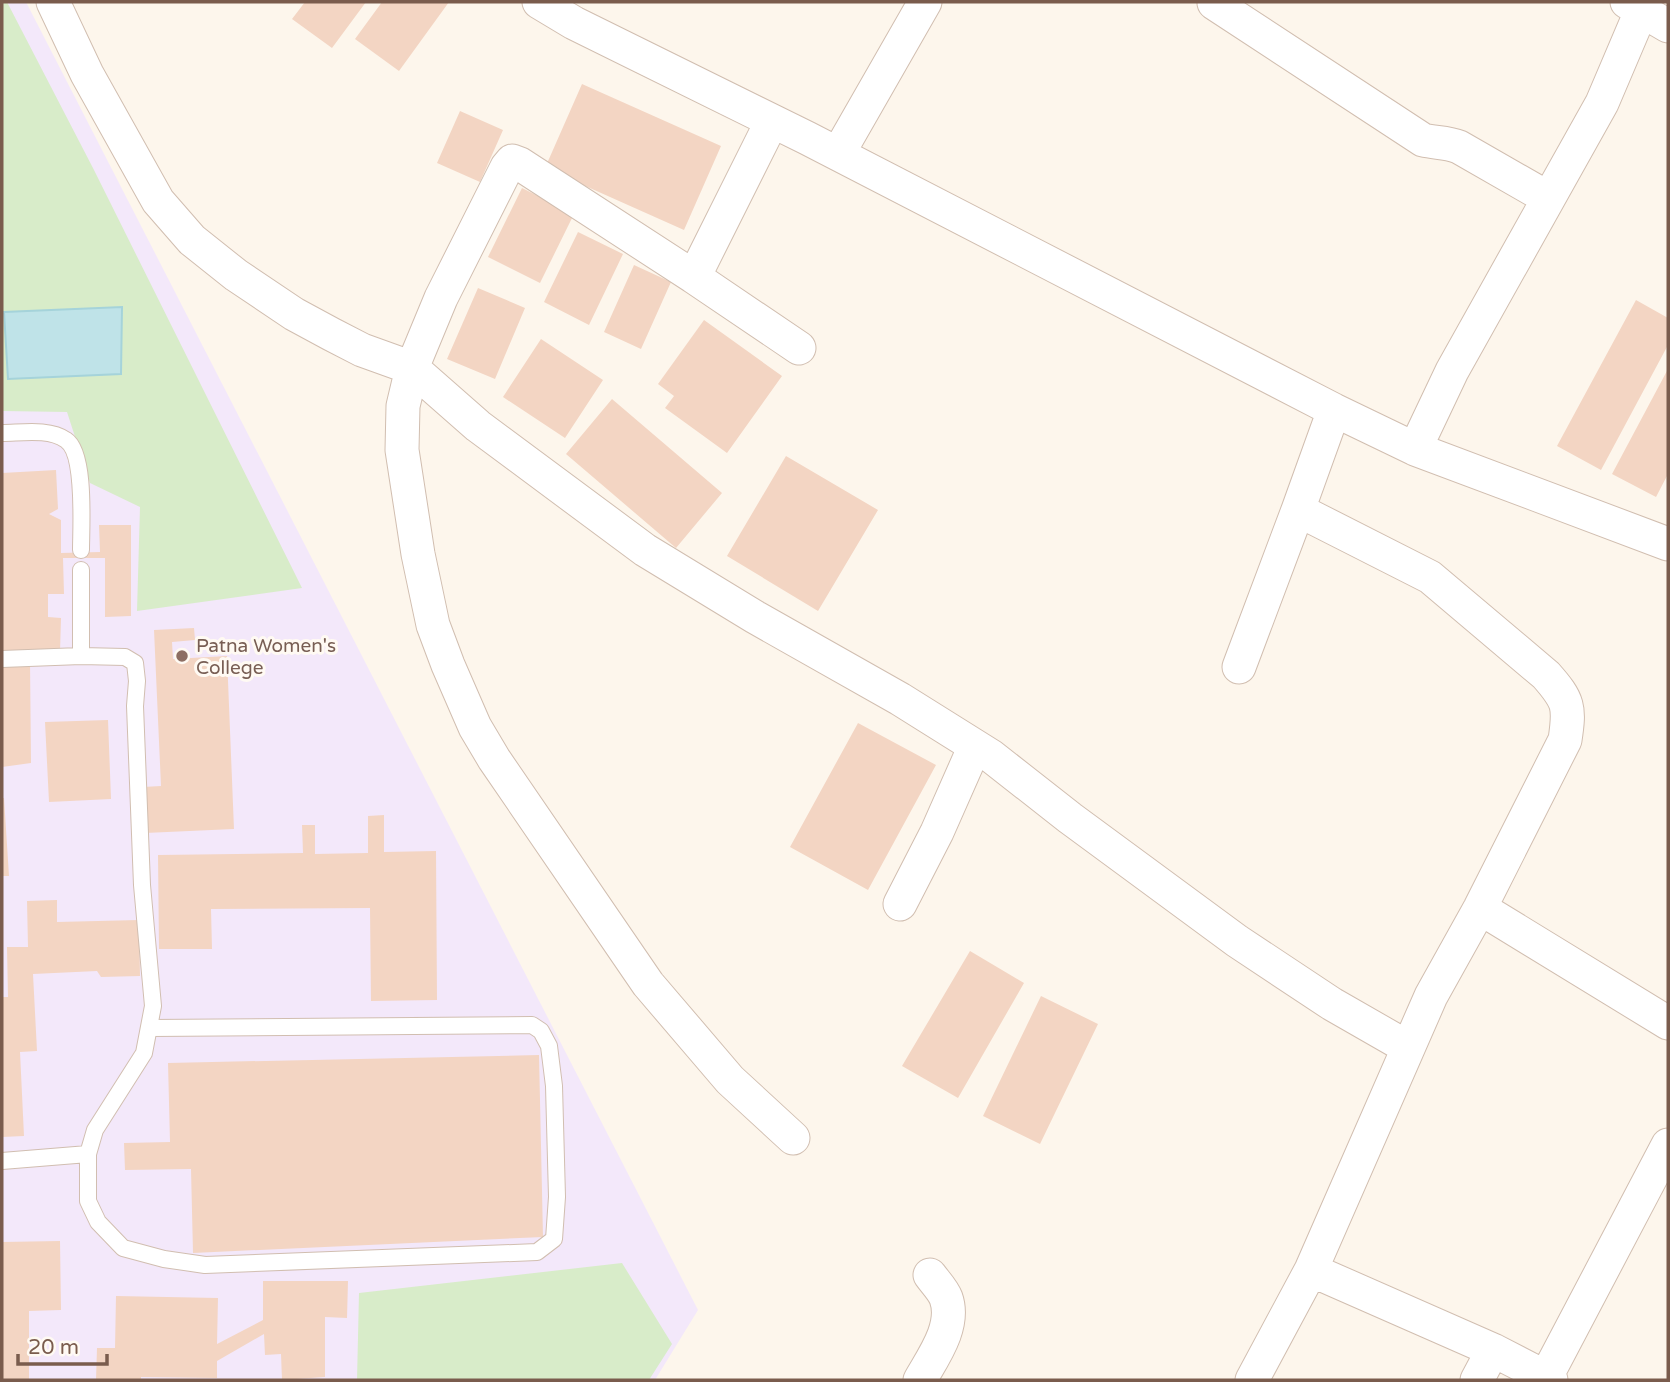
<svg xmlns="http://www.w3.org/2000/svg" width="1670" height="1382" viewBox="0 0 1670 1382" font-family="'Varela Round',sans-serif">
<rect width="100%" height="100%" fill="#fdf6ec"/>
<path fill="#f3e8fa" d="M 2,2 L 26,2 L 698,1310 L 655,1380 L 2,1380 Z"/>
<path fill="#d8ecc9" d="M 2,2 L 7,2 L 94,170 L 302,588 L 137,611 L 140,507 L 90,483 L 67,412 L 2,411 Z
M 622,1263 L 672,1344 L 649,1380 L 357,1380 L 359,1293 Z"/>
<path fill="#bfe3e8" stroke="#a5d3da" stroke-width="2" d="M 122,307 L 121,374 L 8,379 L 4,312 Z"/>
<path fill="#f3d5c3" d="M 305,2 L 366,2 L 332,48 L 292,19 Z
M 382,2 L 449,2 L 399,71 L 355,39 Z
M 582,84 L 721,146 L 684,230 L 545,168 Z
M 460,111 L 503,130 L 480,182 L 437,163 Z
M 522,188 L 574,214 L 540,283 L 488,257 Z
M 578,232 L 623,254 L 589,325 L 544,302 Z
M 634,265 L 671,282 L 641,349 L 604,332 Z
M 478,288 L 525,308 L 495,379 L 447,359 Z
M 1636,300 L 1668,318 L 1668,345 L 1601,470 L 1557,446 Z
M 704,320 L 782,376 L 727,453 L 665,408 L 674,396 L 658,384 Z
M 541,339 L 603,380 L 565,438 L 503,397 Z
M 1668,369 L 1668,474 L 1656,497 L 1612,474 Z
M 612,399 L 722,493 L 676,548 L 566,454 Z
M 786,456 L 878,510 L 818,611 L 727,556 Z
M 56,470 L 58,509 L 49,514 L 61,520 L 61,553 L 100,552 L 99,525 L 131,525 L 131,616 L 105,617 L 105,558 L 63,558 L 64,594 L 48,594 L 48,617 L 61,618 L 60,652 L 2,652 L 2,473 Z
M 194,628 L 195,640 L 172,642 L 173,659 L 227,656 L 234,829 L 145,833 L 143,787 L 161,786 L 154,630 Z
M 2,661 L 30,661 L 31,763 L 2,767 Z
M 108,720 L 111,799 L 49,802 L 45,722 Z
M 858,723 L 936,765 L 868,890 L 790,847 Z
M 2,798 L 4,798 L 9,876 L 2,876 Z
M 384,815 L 384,852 L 436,851 L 437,1000 L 371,1001 L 370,908 L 211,909 L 212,949 L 159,949 L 158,855 L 303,853 L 302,825 L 315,825 L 315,854 L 368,853 L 368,816 Z
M 57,900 L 57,922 L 139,920 L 140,976 L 101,977 L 97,971 L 33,974 L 37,1051 L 20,1052 L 24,1136 L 2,1137 L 2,997 L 8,997 L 7,947 L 28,947 L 27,901 Z
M 970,951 L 1024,983 L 958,1098 L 902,1066 Z
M 1041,996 L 1098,1024 L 1040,1144 L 983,1116 Z
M 539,1055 L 543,1237 L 193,1253 L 191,1169 L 125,1170 L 124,1143 L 170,1142 L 168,1063 Z
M 60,1241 L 61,1310 L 29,1311 L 29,1380 L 2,1380 L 2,1242 Z
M 263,1281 L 348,1281 L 347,1318 L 325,1317 L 325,1377 L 282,1380 L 281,1354 L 265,1355 L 264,1334 L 217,1361 L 217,1378 L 141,1377 L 141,1380 L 96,1380 L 97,1348 L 115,1348 L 116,1296 L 218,1298 L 217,1344 L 263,1320 Z"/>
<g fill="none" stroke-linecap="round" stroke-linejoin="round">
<defs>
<path id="service" d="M 2,433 C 21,433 49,428 66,440 C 86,453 81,527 81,550
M 81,570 L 81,656
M 2,659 L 81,656 L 125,657 L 135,663 L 137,681 L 135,706 L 142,885 L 153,1006 L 144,1053 L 95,1130 L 88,1154
M 2,1161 L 88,1154 L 88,1201 L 98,1222 L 123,1248 L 164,1259 L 205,1265 L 537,1252 L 554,1239 L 557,1197 L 554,1086 L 549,1046 L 541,1031 L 532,1025 L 150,1028"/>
<path id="minor" d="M 53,2 L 87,74 L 158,201 L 192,240 L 236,275 L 294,314 L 331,334 L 362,350 L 412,368 L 478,426 L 645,550 L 755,617 L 900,699 L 991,756 L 1070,818 L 1237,941 L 1332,1004 L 1407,1047
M 539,2 L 574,23 L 807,138 L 1334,410 L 1415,449 L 1668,544
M 1627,2 L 1668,26
M 1214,3 L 1423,140 C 1436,143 1447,142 1459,147 L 1548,198
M 772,121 L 694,277 L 799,348
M 838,154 L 925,2
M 694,277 L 520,164 L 512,161 L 507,167 L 441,298 L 412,368 L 403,406 L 402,450 L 418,554 L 433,625 L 448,665 L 475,727 L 494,759 L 648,984 L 730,1080 L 793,1138
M 1415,449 L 1452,371 L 1602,103 L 1645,2
M 1239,667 L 1298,510
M 900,904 L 937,832 L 975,746
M 1480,908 L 1668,1023
M 1311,1270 L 1493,1350 L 1551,1380
M 1546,1377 L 1668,1145
M 920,1380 C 933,1357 956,1326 946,1298 C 943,1290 935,1282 930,1275
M 1252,1380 L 1311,1270 L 1431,996 L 1480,908 L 1565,740 C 1570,707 1569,701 1546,675 L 1430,577 L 1298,510 L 1334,410
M 1477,1380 L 1493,1350"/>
</defs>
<use href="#service" stroke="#d1beb0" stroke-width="18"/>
<use href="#minor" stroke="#d1beb0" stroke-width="35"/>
<use href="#service" stroke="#fff" stroke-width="16"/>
<use href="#minor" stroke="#fff" stroke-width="33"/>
</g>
<circle fill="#8d6e63" stroke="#fffaf3" stroke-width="2.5" cx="182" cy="656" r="7"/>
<g text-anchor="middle" stroke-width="6" stroke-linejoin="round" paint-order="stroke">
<g font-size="19" fill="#785e54" stroke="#fffaf3" text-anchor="start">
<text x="196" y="652">Patna Women's<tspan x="196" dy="22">College</tspan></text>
</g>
</g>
<rect width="1670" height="1382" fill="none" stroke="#7a5c4d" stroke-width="7"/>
<path d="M18 1354v10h89v-10" fill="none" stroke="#7a5c4d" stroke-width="3.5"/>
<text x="28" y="1354" font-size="21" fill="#7a5c4d" stroke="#fffaf3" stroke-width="5" paint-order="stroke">20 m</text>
</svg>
